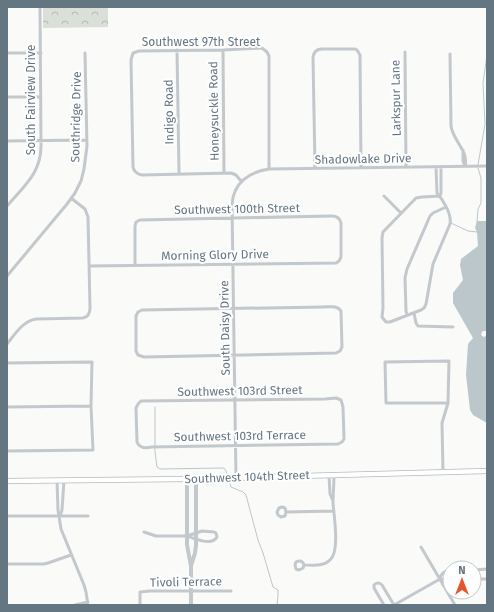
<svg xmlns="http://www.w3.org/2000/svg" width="494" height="612" viewBox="0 0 494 612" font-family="'Fira Sans',sans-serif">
<defs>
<pattern id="park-crowns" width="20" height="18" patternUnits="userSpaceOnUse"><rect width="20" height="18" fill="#dadfd7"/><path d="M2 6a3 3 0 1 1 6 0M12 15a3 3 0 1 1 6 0" fill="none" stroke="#b4b9b4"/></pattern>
</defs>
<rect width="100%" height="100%" fill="#fafaf8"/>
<path fill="url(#park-crowns)" d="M 43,7 L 108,7 L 108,27 L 43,28 Z"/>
<path fill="#bbc7cb" d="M 477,221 L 487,221 L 487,333 L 486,331 L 483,331 L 481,334 L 482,336 L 484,337 L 487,335 L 487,423 L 473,415 L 470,410 L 466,375 L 468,344 L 473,338 L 453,303 L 453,293 L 463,280 L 460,265 L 461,259 L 478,246 L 477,232 L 475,228 Z"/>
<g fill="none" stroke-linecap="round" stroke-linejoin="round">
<path stroke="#bbc7cb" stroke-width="1" d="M 478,165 L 485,124 L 483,83 L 487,55
M 477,222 L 478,209 L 481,203 L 481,178 L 478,168
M 451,223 L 468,231 L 477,232
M 155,407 L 155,452 L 157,467 L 160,469 L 224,468 L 226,471 L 228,477
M 229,480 L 231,487 L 243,492 L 246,495 L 258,540 L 263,553 L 273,587 L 278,590 L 278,596 L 277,605"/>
<defs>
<path id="secondary" d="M 7,481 L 187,479 L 487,471"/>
</defs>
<use href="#secondary" stroke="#b3babf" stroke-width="6"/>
<path stroke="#c3c8cc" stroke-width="3" d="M 177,50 L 179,173
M 223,50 L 224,173
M 405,52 L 406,167
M 7,53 L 41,53
M 450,54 L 451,126 C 453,141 469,151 465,166
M 7,97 L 41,97
M 7,141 L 87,140
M 463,150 L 463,161 L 465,166
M 436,167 L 437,193 C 443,200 452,214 450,224 L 433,264 L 426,304 L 424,308 L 421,310 L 390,322 L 386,322 L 382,317 L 383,308 L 382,238 L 383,232 L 416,198 L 422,197 L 440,196
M 315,168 L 313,57 C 314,51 317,49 322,49 L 355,49 L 357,50 L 360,55 L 361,168
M 241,181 L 236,175 L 231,173 L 142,175 C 137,174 134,172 133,167 L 131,60 L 133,53 L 139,51 L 223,50 L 262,48 L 267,52 L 269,56 L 269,169
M 384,196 L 401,213
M 440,196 L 441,193 L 441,167
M 7,206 C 24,186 41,173 41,146 L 40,7
M 90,266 L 336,263 L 339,261 L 341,257 L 341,223 C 340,219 337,216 332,216 L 140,220 L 136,222 L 135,226 L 135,265
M 7,276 L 67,204 L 75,193 L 81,181 L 84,169 L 87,146 L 85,53
M 323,307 C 330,307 337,305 341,311 L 342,347 L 340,351 L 336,353 L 144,357 L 138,355 L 136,351 L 136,316 L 138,312 L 142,310 Z
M 414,313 L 416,323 L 418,326 L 453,327
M 407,315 L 406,311 L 405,278 L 407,269 L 430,216 L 433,213 L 446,207
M 7,344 C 15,334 23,321 36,319 L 83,318 C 88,317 90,313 90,308 L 88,217 L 85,209 L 71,198
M 7,363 L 92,362 L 91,406 L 93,450 L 7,451
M 336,398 L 341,400 L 343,407 L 344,439 L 342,442 L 338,444 L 152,447 C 146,448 140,449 137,442 L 136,408 L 138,404 L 141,401 L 325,399 Z
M 7,407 L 91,406
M 443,472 L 442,423 L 448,403 L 449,361 L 385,362 L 386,403 L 448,403
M 329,475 L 330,494 L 333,501
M 236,478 L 232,205 C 233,183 249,172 269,169 L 487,166
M 57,480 L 58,510 L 61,529 L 84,585 L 86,592 L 88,605
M 286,512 L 285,508 L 282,507 L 279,508 L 277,512 L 278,515 L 281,517 L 285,516 L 286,512 L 334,511
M 7,516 L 88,516
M 60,516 L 62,510 L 64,480
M 144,532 L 156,536 L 187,536 L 202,531 L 214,532 L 216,533 L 217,537 C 212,546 195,539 187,536
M 421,547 L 455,605
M 7,564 L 44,564 L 48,563 L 71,555
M 304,565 L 303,568 L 299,570 L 296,569 L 295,565 L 296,562 C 300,560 303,561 304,565 C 312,565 323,567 330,560 C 340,552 334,516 333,503 C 333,494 334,485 334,475
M 474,570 L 487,569
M 440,579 L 444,580 L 450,580
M 474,579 L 487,579
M 75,605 L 88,602
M 140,605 L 140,592 L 150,591 L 231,591
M 384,605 L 374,588 L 374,585 C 377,582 380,583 382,585 L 394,605
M 394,605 L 440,579 C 441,573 444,571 450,570"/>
<path stroke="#c3c8cc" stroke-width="4" d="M 187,479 L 187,545 L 191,566 L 191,605
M 191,566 L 195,553 L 196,545 L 196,479"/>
<use href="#secondary" stroke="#fff" stroke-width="4.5"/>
</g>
<g text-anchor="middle" stroke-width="4" stroke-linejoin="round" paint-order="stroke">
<g font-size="12" fill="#657683" stroke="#fff">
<text x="201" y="46">Southwest 97th Street</text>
<text transform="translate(396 98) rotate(-91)" y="4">Larkspur Lane</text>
<text transform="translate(31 100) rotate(-90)" y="4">South Fairview Drive</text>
<text transform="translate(214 111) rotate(-91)" y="4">Honeysuckle Road</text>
<text transform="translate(169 112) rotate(-91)" y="4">Indigo Road</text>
<text transform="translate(76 117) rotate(-89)" y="4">Southridge Drive</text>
<text transform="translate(363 159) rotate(-1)" y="4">Shadowlake Drive</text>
<text transform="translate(237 209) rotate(-1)" y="4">Southwest 100th Street</text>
<text transform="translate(215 255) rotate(-1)" y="4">Morning Glory Drive</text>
<text transform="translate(225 328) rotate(-91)" y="4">South Daisy Drive</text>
<text transform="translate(240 391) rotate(-1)" y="4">Southwest 103rd Street</text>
<text transform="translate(240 436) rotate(-1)" y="4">Southwest 103rd Terrace</text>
<text transform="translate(247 477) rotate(-2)" y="4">Southwest 104th Street</text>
<text transform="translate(186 582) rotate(-1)" y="4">Tivoli Terrace</text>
</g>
</g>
<rect width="494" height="612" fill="none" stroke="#657683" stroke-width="16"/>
<g transform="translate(462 580)"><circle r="19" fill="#ffffff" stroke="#c1c8cd"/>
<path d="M0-3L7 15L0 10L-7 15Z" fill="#e4572e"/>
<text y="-6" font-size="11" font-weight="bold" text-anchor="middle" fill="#657683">N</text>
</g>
</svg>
